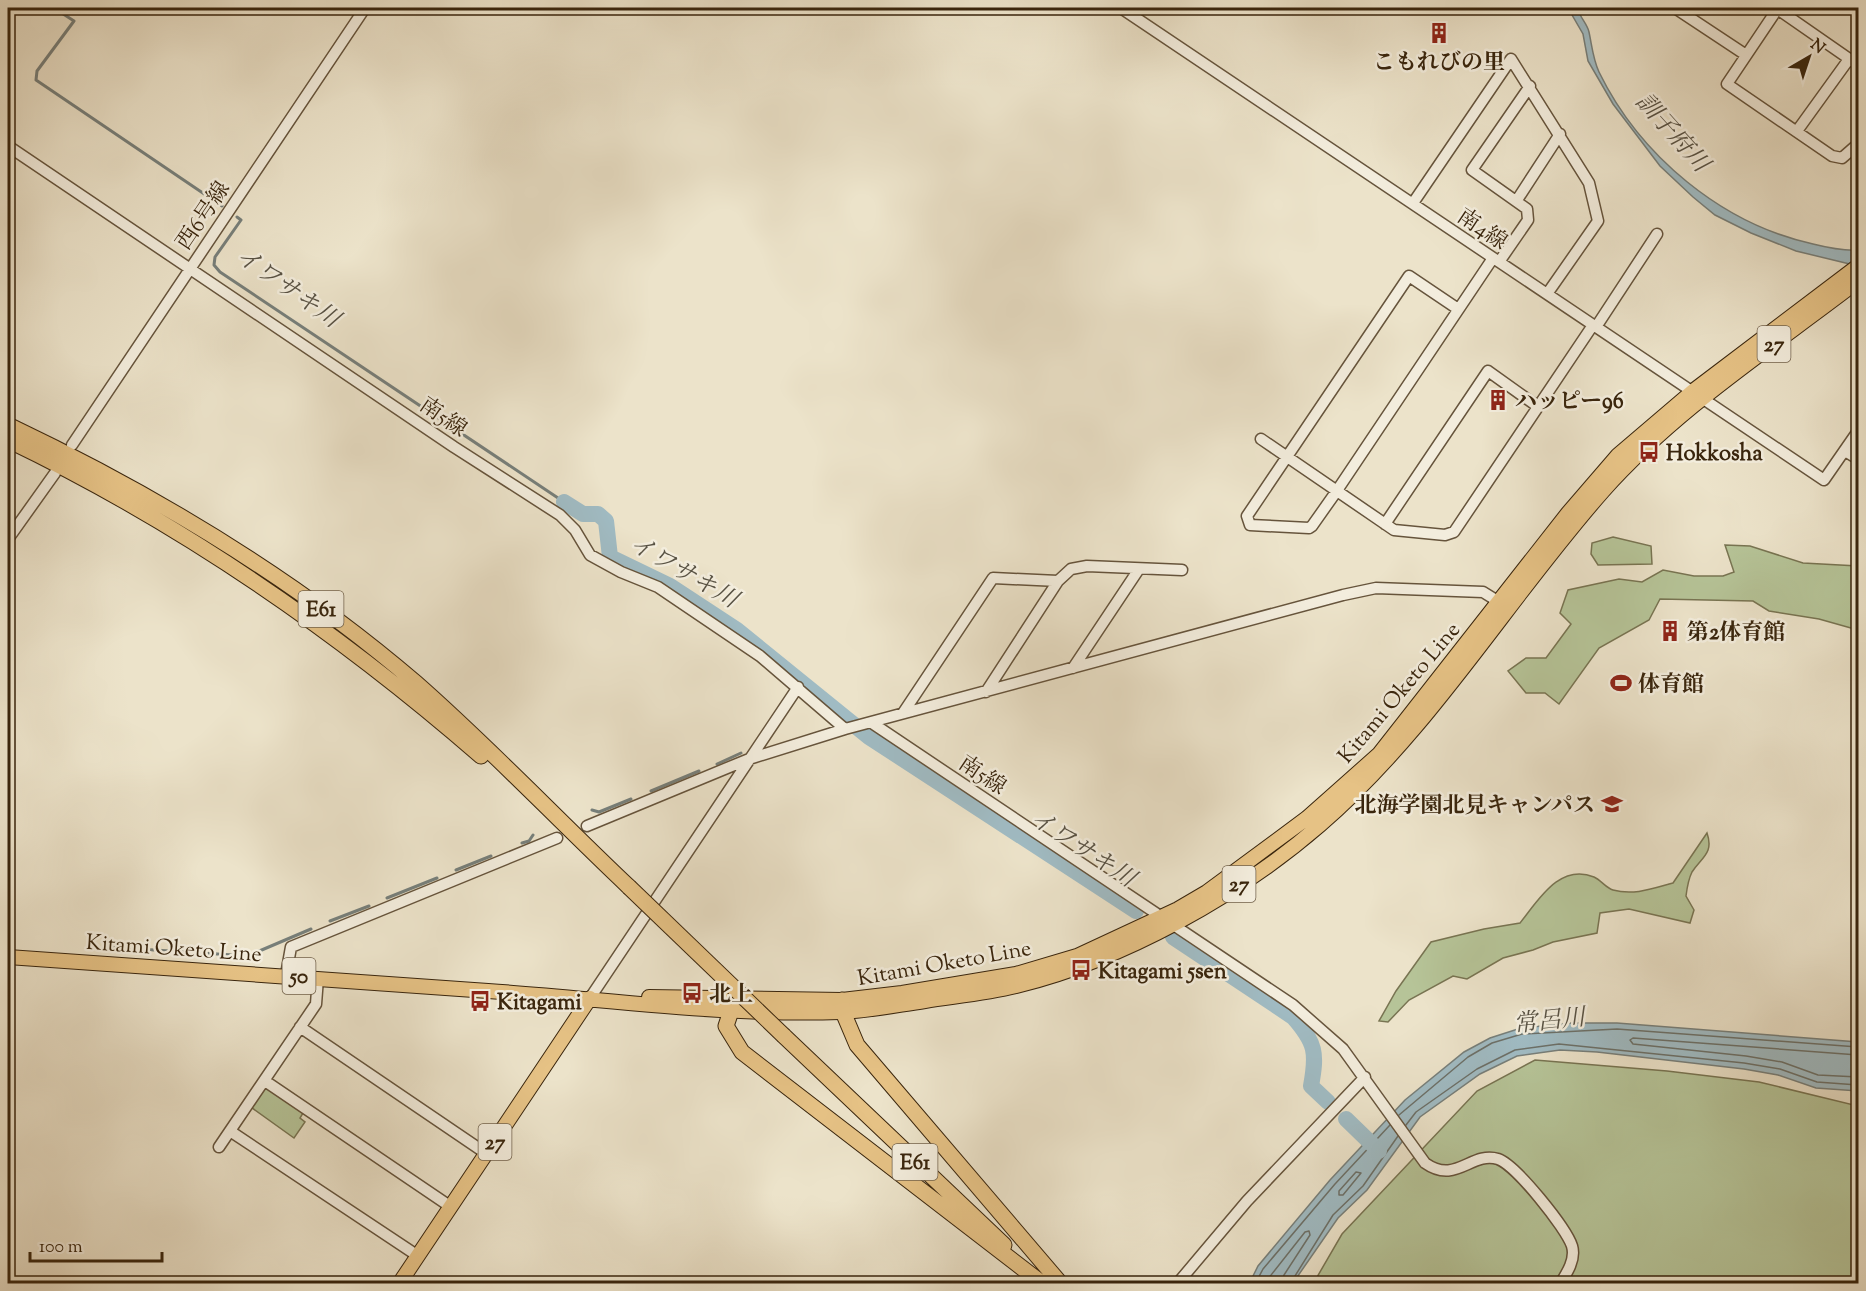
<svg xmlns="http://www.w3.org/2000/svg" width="1866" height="1291" viewBox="0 0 1866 1291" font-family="'Sorts Mill Goudy','Noto Serif JP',serif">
<rect width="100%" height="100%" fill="#ece3ca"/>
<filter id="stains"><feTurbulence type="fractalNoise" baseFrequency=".00333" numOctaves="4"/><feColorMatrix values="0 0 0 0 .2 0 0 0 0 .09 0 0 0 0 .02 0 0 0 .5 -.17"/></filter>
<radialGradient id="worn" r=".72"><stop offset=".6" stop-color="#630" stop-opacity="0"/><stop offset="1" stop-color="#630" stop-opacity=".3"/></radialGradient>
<path fill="#b6c498" stroke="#787452" stroke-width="1.5" d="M 1613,537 L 1651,546 L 1652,564 L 1598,565 L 1591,554 L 1592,543 Z
M 1725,545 L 1750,546 L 1803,563 L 1858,566 L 1858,630 L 1819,619 L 1769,611 L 1753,601 L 1660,599 L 1649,620 L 1599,648 L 1559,704 L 1545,693 L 1526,693 L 1508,671 L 1526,658 L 1546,658 L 1571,624 L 1560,613 L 1568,590 L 1619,579 L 1642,582 L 1663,570 L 1694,576 L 1723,576 L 1734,572 Z
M 1707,833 C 1714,853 1702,857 1692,872 C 1688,880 1687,888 1686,896 L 1694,910 L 1690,923 L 1629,909 L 1600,913 L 1597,933 L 1553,942 L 1533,950 L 1503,958 L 1467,979 L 1453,976 L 1409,1000 L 1388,1022 L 1379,1021 L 1396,991 L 1431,942 L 1484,929 L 1520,923 C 1538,901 1559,863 1594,877 C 1601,880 1606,888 1613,890 C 1634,896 1654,888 1673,883 Z
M 1535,1060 L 1667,1071 L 1759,1082 L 1858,1106 L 1858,1283 L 1313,1284 L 1342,1234 L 1477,1091 Z
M 265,1081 L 306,1108 L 300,1118 L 305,1122 L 294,1138 L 248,1105 Z"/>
<path fill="#a0bbc3" stroke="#777f7a" stroke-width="1.5" d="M 1568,8 L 1578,8 C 1579,17 1587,23 1589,32 C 1592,46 1593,59 1599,72 C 1640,156 1722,224 1813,244 C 1829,248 1843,251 1858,250 L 1858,266 L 1796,251 L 1751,233 L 1715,215 L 1693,197 L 1660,166 L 1613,104 L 1588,61 L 1583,34 Z
M 1572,1023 L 1617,1023 L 1858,1042 L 1858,1091 L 1816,1088 L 1778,1075 L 1744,1069 L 1597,1052 L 1560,1050 L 1517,1056 L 1480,1074 L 1420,1117 L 1367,1190 L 1338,1218 L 1293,1283 L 1249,1284 L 1258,1266 L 1330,1180 L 1405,1100 L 1464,1052 L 1490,1038 L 1521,1028 Z"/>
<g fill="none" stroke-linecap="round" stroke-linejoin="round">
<path stroke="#6c7068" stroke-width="1.5" d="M 1858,1055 L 1633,1038 L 1630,1040 L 1633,1044 L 1746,1056 L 1782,1062 L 1818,1075 L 1858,1077
M 1399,1115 L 1468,1057 L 1492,1043 L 1522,1034 L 1617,1029 L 1858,1047
M 1406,1125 L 1416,1112 L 1477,1069 L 1515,1050 L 1559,1044 L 1744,1063 L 1780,1069 L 1817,1082 L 1858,1085
M 1356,1172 L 1361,1173 L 1343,1195 L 1339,1195 L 1339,1191 Z
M 1255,1284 L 1263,1269 L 1335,1184 L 1390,1125
M 1264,1284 L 1305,1232 L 1309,1231 L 1310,1235 L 1284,1275 L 1282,1284
M 1290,1284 L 1333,1215 L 1363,1186 L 1398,1136"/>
<path stroke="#777f7a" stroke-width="3" d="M 54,8 L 74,21 L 37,71 L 36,80 L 222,206
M 237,217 L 241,220 L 215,257 L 214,265 L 220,272 L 564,502
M 844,721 L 848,720
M 717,764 L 741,753
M 651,791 L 699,771
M 592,810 L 599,812 L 631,799
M 522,843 L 529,841 L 533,835
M 456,870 L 491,856
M 387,898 L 437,878
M 330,921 L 369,906
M 8,942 L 9,942
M 107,947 L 233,955
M 257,952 L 311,929"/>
<path stroke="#a0bbc3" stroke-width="16" d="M 564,502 L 583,514 L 598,514 L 606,521 L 610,557 L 670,586 L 737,630 L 869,737 L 1136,911
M 1173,937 L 1293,1017 C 1316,1043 1317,1053 1311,1086 L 1328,1102
M 1346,1119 L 1379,1151"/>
<defs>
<path id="minor" d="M 1121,8 L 1824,480 L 1858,431
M 1675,8 L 1746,55
M 1776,8 L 1858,65
M 1778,8 L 1727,84 L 1832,156 L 1842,158 L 1858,144
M 1797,131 L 1849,59
M 8,146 L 454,447 L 560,515 L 575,530 L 590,555 L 621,572 L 658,587 L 760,656 L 845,729
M 1517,200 L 1560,134
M 1413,203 L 1511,59 L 1589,183 L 1598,221 L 1547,294
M 1499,262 L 1528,220 L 1527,209 L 1472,170 L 1530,86
M 1458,309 L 1409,276 L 1247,516 L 1250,525 L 1309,528 L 1312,526 L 1336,492 L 1493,258
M 1596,327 L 1657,234
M 1261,439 L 1394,530 L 1445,535 L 1454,532 L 1593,325
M 72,445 L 365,8
M 1845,451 L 1858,459
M 1385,524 L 1488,371 L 1537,406
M 8,539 L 55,473
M 1058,581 L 1071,569 L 1087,566 L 1182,570
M 1073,668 L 1139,569
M 903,713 L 993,578 L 1058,581 L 986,692
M 872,723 L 1293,1005 L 1343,1049 L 1425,1163 C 1456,1185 1471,1151 1498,1159 C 1516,1165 1566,1228 1572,1246 C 1576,1259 1567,1273 1560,1284
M 587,826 L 749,759 L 845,729 L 1343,595 L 1376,588 L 1483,592 L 1504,605
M 286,975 L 291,947 L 557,838
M 590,998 L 798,687
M 300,1027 L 487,1154
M 265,1081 L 451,1207
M 230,1131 L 418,1256
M 219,1147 L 316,1004 L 318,978
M 1177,1284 L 1247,1201 L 1365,1077"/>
<path id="major" d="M 8,957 C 168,968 328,979 488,991 C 605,999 722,1016 840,1012 C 868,1011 897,1005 925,1001 C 956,996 989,993 1020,985 C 1124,959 1238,896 1320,825 C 1431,729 1506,601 1603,491 C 1676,409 1771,348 1858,281
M 649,997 L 842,1000 L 902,993 L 1016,974 L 1077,956 L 1178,909 L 1207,892 L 1307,818 L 1379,754 L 1568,513 L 1618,455 L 1693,391 L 1858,266
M 399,1284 L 590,998"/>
<path id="highway" d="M 8,425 C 153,494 294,578 416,683 C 490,748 557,819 629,887
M 8,440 C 179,522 337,631 481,756
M 735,999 L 726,1026 L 742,1052 L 1043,1284
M 842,1000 L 843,1012 L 857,1045 L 1061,1284
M 784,1036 L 1004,1245"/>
</defs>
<use href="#minor" stroke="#66543c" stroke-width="13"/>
<use href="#major" stroke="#39250d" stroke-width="16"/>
<use href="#highway" stroke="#39250d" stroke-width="17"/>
<use href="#minor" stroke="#f3eddd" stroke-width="10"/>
<use href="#major" stroke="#e6c285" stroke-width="14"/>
<use href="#highway" stroke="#e6c285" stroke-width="15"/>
<defs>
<path id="highway-bridge" d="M 629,887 L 784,1036"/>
</defs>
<use href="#highway-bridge" stroke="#39250d" stroke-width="17" stroke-linecap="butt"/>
<use href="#highway-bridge" stroke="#e6c285" stroke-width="15"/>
</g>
<defs>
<symbol id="building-bare" viewBox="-9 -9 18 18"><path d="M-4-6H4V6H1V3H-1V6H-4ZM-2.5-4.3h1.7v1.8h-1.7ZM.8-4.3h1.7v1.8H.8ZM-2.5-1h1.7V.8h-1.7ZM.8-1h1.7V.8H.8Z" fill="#8f2418" stroke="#f3eddd" stroke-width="2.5" paint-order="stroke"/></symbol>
<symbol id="bus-bare" viewBox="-9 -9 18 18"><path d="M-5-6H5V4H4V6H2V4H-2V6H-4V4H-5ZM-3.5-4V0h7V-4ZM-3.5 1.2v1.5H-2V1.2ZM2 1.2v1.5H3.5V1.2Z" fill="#8f2418" stroke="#f3eddd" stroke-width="2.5" paint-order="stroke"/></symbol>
<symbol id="stadium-bare" viewBox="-9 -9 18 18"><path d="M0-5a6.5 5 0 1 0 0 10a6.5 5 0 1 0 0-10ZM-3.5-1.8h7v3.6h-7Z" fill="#8f2418" stroke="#f3eddd" stroke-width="2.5" paint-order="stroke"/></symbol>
<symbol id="university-bare" viewBox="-9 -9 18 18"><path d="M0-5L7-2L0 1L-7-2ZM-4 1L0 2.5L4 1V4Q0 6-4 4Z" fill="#8f2418" stroke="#f3eddd" stroke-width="2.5" paint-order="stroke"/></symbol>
</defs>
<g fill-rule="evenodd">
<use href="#building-bare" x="1424" y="18" width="30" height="30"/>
<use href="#building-bare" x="1483" y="385" width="30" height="30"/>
<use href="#bus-bare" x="1634" y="437" width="30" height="30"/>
<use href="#building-bare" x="1655" y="616" width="30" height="30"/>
<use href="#stadium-bare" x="1606" y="668" width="30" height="30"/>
<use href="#university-bare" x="1597" y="789" width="30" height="30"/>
<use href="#bus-bare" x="1066" y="955" width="30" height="30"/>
<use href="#bus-bare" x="677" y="978" width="30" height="30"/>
<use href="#bus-bare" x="465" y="986" width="30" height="30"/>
</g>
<g text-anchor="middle" stroke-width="5" stroke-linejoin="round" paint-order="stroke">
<g fill="#f3eddd" stroke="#71614b" stroke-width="1.5">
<rect x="1757.5" y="326" width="33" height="36" rx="4.5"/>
<rect x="298.5" y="591" width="45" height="36" rx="4.5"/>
<rect x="1222.5" y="866" width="33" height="36" rx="4.5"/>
<rect x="282.5" y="958" width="33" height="36" rx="4.5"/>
<rect x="478.5" y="1124" width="33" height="36" rx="4.5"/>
<rect x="892.5" y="1144" width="45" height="36" rx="4.5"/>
</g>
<g font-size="21" font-weight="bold" fill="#39250d">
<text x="1774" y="351">27</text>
<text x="321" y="616">E61</text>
<text x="1239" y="891">27</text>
<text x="299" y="983">50</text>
<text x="495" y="1149">27</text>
<text x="915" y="1169">E61</text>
</g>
<g font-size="22" font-weight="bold" fill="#39250d" stroke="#f3eddd" text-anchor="start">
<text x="1439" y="69" text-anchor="middle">こもれびの里</text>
<text x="1515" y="408">ハッピー96</text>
<text x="1666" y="460">Hokkosha</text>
<text x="1687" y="639">第2体育館</text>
<text x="1638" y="691">体育館</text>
<text x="1595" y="812" text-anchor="end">北海学園北見キャンパス</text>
<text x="1098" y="978">Kitagami 5sen</text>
<text x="709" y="1001">北上</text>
<text x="497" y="1009">Kitagami</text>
</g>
<g font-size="22" fill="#39250d" stroke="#f3eddd">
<text transform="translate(202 215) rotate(-56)" y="8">西6号線</text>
<text transform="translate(1483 228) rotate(34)" y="8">南4線</text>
<text transform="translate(444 416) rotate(35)" y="8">南5線</text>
<text transform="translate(1398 692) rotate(-50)" y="8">Kitami Oketo Line</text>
<text transform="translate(983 774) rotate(34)" y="8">南5線</text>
<text transform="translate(174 947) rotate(4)" y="8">Kitami Oketo Line</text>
<text transform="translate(944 962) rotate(-10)" y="8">Kitami Oketo Line</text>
</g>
<g font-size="24" font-style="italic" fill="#585244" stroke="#f3eddd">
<text transform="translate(1673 132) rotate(48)" y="8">訓子府川</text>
<text transform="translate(288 287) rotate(35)" y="8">イワサキ川</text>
<text transform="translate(684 571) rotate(30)" y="8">イワサキ川</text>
<text transform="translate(1083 848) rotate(33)" y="8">イワサキ川</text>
<text transform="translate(1549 1020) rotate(-6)" y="8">常呂川</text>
</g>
</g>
<rect width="1866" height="1291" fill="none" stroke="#ece3ca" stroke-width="30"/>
<rect x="9" y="9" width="1848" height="1273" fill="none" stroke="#39250d" stroke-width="3"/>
<rect x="15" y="15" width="1836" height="1261" fill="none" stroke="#39250d" stroke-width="1.5"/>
<g transform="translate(1809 57) rotate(39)" stroke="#f3eddd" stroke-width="4.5" paint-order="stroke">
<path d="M0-4.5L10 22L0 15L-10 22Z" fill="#39250d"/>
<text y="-9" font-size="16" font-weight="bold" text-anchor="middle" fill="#39250d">N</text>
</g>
<path d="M30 1252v9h132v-9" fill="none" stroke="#39250d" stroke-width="3"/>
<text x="39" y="1252" font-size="18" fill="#39250d" stroke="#f3eddd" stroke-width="4.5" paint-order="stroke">100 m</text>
<rect width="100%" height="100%" filter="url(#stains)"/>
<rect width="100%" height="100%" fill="url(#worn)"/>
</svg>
